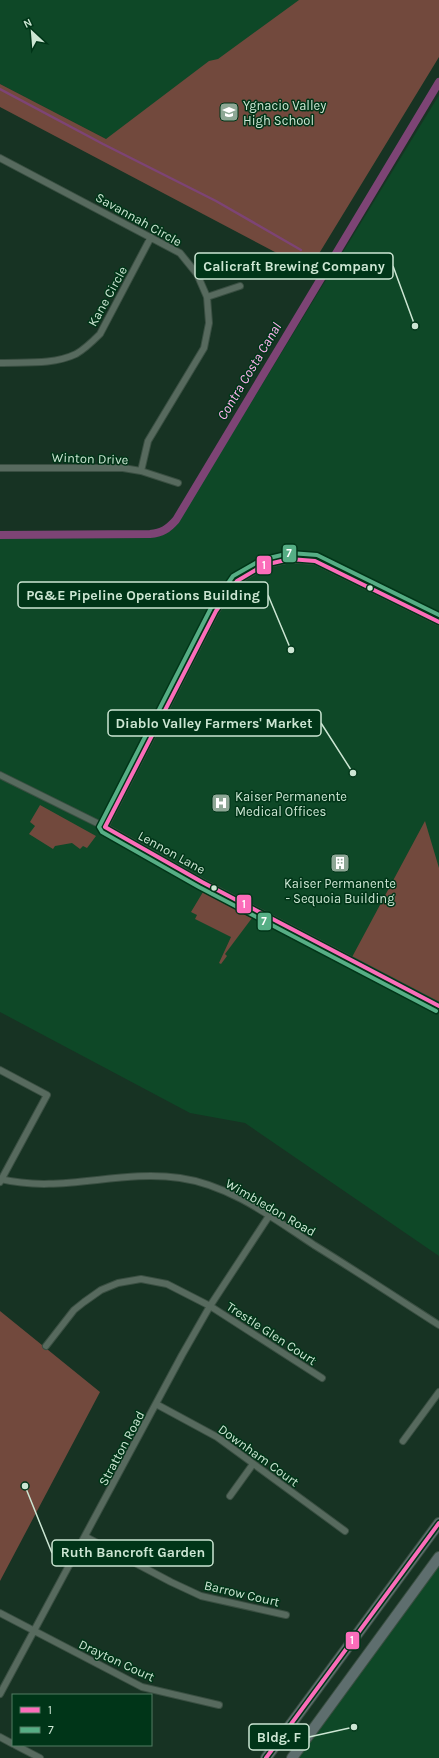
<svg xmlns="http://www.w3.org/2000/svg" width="439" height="1758" viewBox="0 0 439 1758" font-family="Karla,sans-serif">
<rect width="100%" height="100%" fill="#173323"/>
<path fill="#0e4827" d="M 0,0 L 439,0 L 439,57 L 106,139 L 0,84 Z
M 439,95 L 439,1256 L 245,1123 L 190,1113 L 0,1012 L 0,537 L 155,537 L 161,536 L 172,529 L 178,522 Z
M 439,1557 L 439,1758 L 292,1758 Z"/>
<path fill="#72493d" d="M 299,0 L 439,0 L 439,57 L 309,270 L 0,107 L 0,84 L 106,139 L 209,61 L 218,59 Z
M 40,805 L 96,836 L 87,848 L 83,846 L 80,849 L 72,843 L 55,846 L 53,849 L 29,834 L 35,826 L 30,822 Z
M 425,821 L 439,868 L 439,1006 L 351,959 Z
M 203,892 L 252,918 L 225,954 L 227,956 L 221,964 L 219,963 L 231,937 L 195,919 L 197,915 L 191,912 Z
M 0,1311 L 100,1392 L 0,1581 Z"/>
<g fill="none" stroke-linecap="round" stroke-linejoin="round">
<path stroke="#7d4475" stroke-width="2.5" d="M 0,89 L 103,144 L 216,201 L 301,250"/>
<path stroke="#7d4475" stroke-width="8" d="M 0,535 L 150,534 C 162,533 168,529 176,520 L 439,82"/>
<defs>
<path id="minor" d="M 0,158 L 180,253 L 197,274 L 207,297 L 209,323 L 204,348 L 148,441 L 141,471
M 207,297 L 240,286
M 0,363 C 25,362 53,365 76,354 C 85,349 93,341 100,334 L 151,237
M 0,468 L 123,468 L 141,471 L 178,483
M 0,775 L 105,827 L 202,882 L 439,1006
M 105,827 L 216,611 L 237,581 L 264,565 L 290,559 L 315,561 L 439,622
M 0,1070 L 47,1095 L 0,1182
M 0,1179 C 61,1194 119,1169 180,1178 C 230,1185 273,1218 314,1245 C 356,1271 397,1298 439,1325
M 46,1346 L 74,1310 L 84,1302 L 101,1290 L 118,1283 L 141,1279 L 167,1284 L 210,1306 L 322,1378
M 156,1404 L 217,1437 L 345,1531
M 403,1441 L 439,1392
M 230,1496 L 253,1464
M 86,1537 L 171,1582 L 201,1596 L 286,1615
M 0,1613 L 142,1687 L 219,1705
M 0,1694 L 182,1355 L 210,1306 L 269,1216
M 0,1737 L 13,1744
M 15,1745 L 40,1758"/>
<path id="trunk" d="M 266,1758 L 439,1523
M 292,1758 L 439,1557"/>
</defs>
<use href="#minor" stroke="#3a4f42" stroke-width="8"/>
<use href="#trunk" stroke="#3a4f42" stroke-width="12"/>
<use href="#minor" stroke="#576a5e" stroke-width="6"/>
<use href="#trunk" stroke="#5e6e6e" stroke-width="10"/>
<defs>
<path id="bus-1" d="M 439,622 L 315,561 L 290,559 L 264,565 L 237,581 L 216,611 L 105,827 L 202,882 L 439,1006
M 266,1758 L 439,1523"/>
<path id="bus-2" d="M 436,1011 L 199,887 L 102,832 L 99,827 L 211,608 L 233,576 L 261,560 L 290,553 L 317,555 L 439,615"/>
</defs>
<use href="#bus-1" stroke="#003518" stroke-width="7"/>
<use href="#bus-2" stroke="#003518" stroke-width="7"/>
<use href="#bus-1" stroke="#fb6dba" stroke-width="4"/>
<use href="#bus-2" stroke="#56ae85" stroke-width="4"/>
</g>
<defs>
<symbol id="school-square" viewBox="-11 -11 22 22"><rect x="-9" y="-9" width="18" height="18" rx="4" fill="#8da795" stroke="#003518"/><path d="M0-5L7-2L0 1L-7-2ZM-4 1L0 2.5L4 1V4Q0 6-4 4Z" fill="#fff"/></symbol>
<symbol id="hospital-square" viewBox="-11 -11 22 22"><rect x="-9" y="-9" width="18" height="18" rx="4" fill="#8da795" stroke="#003518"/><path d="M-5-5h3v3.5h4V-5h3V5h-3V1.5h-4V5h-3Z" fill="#fff"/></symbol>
<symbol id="building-square" viewBox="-11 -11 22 22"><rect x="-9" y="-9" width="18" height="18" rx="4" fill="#8da795" stroke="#003518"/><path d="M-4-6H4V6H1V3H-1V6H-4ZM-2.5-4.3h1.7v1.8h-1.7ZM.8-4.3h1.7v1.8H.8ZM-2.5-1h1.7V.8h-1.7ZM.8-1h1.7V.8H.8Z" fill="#fff"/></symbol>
</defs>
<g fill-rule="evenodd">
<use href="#school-square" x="218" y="101" width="22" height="22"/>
<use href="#hospital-square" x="210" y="792" width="22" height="22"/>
<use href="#building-square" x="329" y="852" width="22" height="22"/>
</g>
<g fill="#cce6d3" stroke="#003518" stroke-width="1.5">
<circle cx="370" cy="588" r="3.5"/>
<circle cx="214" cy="888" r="3.5"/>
</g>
<g text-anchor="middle" stroke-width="3" stroke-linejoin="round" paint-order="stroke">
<g font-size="13" fill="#cce6d3" stroke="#003518" text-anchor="start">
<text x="243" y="110">Ygnacio Valley<tspan x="243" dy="15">High School</tspan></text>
<text x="235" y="801">Kaiser Permanente<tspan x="235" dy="15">Medical Offices</tspan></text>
<text x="340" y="888" text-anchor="middle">Kaiser Permanente<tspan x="340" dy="15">- Sequoia Building</tspan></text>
</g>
<g font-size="13" fill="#cce6d3" stroke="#003518">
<text transform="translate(139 219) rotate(29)" y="5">Savannah Circle</text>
<text transform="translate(107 296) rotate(-61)" y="5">Kane Circle</text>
<text transform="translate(90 458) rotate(2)" y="5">Winton Drive</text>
<text transform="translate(172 852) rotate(29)" y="5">Lennon Lane</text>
<text transform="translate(271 1207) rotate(30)" y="5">Wimbledon Road</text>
<text transform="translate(272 1333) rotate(33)" y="5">Trestle Glen Court</text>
<text transform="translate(121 1448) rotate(-62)" y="5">Stratton Road</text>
<text transform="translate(259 1455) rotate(36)" y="5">Downham Court</text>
<text transform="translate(242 1593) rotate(13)" y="5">Barrow Court</text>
<text transform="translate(117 1660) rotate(25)" y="5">Drayton Court</text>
</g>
<g font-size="14" font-style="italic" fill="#fdb3ef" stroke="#003518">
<text transform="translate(249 371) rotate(-59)" y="5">Contra Costa Canal</text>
</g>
</g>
<path fill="none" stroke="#cce6d3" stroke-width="1.5" d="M415 326L393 266M291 650L268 595M353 773L321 723M25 1486L52 1553M354 1727L309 1737"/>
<g fill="#cce6d3" stroke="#003518" stroke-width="1.5">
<circle cx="415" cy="326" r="4"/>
<circle cx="291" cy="650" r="4"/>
<circle cx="353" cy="773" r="4"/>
<circle cx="25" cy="1486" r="4"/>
<circle cx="354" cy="1727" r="4"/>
</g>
<g fill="#003518" stroke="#cce6d3" stroke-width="1.5">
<rect x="195" y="253" width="198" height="26" rx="4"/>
<rect x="18" y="582" width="250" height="26" rx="4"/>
<rect x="108" y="710" width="213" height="26" rx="4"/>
<rect x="52" y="1540" width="161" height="26" rx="4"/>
<rect x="249" y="1724" width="60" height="26" rx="4"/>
</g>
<g font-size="14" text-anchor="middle" font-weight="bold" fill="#cce6d3">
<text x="294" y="271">Calicraft Brewing Company</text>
<text x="143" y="600">PG&amp;E Pipeline Operations Building</text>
<text x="214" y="728">Diablo Valley Farmers' Market</text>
<text x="133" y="1557">Ruth Bancroft Garden</text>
<text x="279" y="1742">Bldg. F</text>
</g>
<g stroke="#003518" stroke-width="1.5">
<rect x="282" y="544" width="15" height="19" rx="4" fill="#56ae85"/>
<rect x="256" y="555" width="16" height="20" rx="4" fill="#fb6dba"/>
<rect x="236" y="894" width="16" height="20" rx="4" fill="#fb6dba"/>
<rect x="257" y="912" width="15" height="19" rx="4" fill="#56ae85"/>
<rect x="345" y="1631" width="15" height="19" rx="4" fill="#fb6dba"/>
</g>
<g font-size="11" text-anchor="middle" font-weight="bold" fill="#fff">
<text x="289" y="557">7</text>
<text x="264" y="569">1</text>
<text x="244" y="908">1</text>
<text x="264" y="925">7</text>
<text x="352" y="1644">1</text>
</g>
<rect x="12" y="1694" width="140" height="52" fill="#003518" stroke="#527c63"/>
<rect x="20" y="1707" width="20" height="6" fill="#fb6dba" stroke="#527c63"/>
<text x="48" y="1714" font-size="12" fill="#cce6d3">1</text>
<rect x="20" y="1727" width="20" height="6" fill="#56ae85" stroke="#527c63"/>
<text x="48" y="1734" font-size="12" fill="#cce6d3">7</text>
<g transform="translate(32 32) rotate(334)" stroke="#003518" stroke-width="3" paint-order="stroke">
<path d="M0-3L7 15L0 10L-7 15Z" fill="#cce6d3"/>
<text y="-6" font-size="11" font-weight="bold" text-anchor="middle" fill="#cce6d3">N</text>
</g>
</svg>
